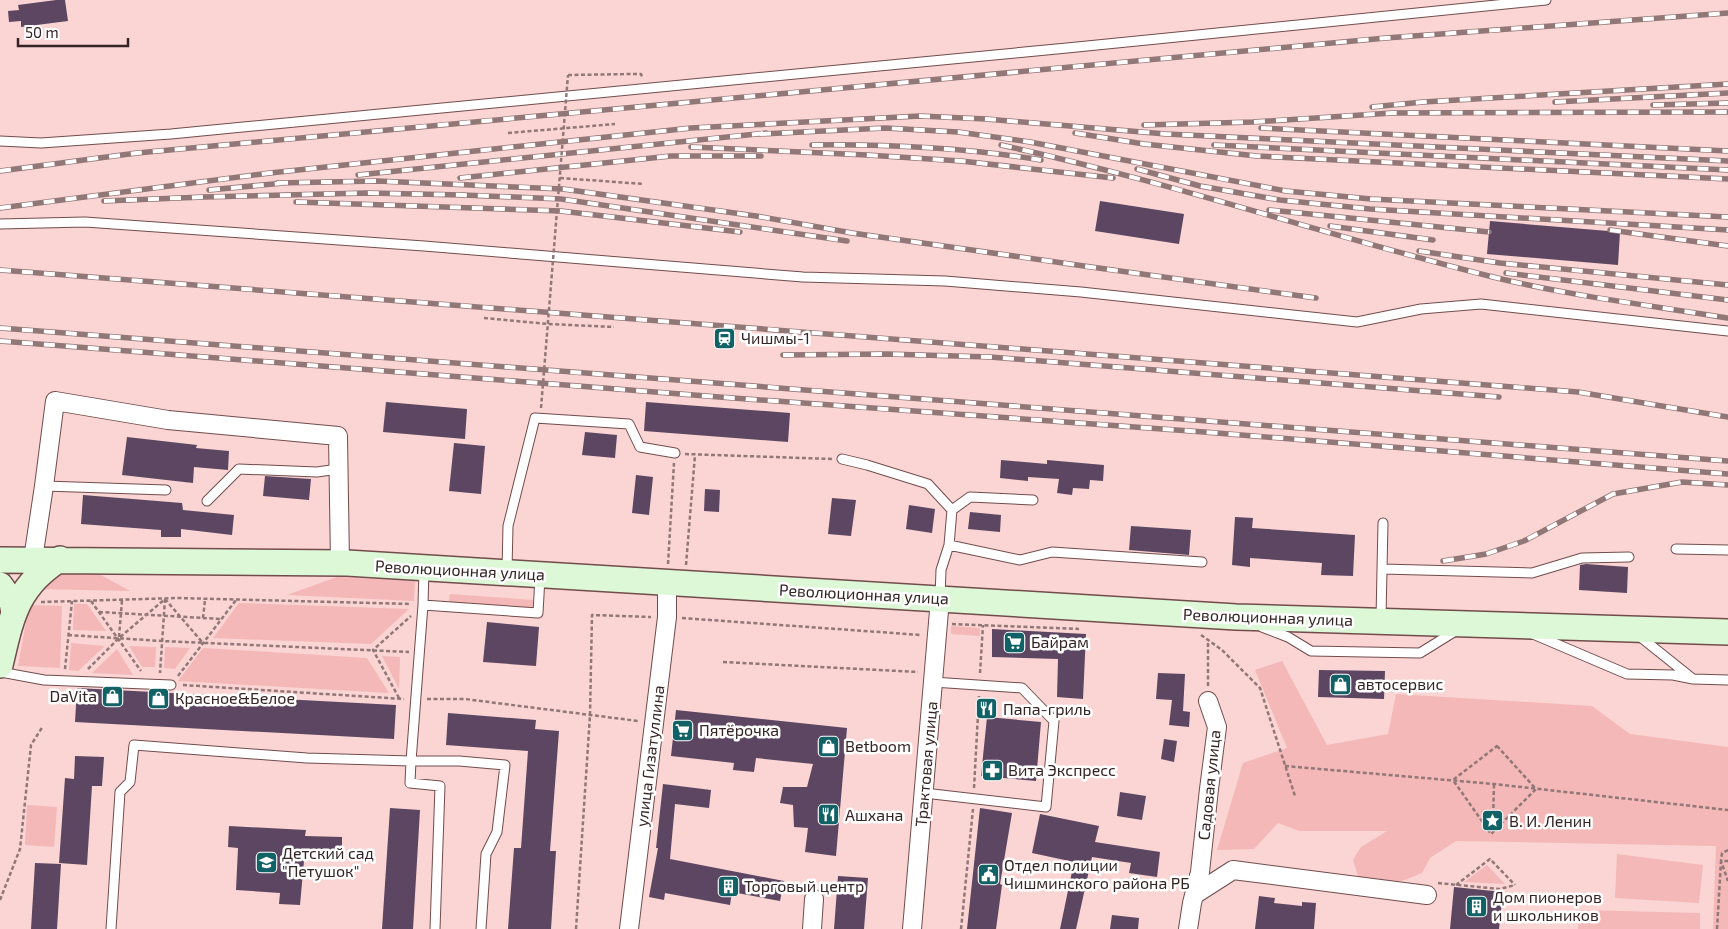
<svg xmlns="http://www.w3.org/2000/svg" width="1728" height="929" viewBox="0 0 1728 929" font-family="'Exo 2',sans-serif">
<rect width="100%" height="100%" fill="#fad5d4"/>
<path fill="#f3b8b7" d="M 60,573 L 99,574 L 130,591 L 38,589 Z
M 337,577 L 415,581 L 414,601 L 287,595 Z
M 450,594 L 533,600 L 533,608 L 449,602 Z
M 239,603 L 409,609 L 371,644 L 213,638 Z
M 74,604 L 87,604 L 106,631 L 73,630 Z
M 29,605 L 62,606 L 60,668 L 18,666 Z
M 951,626 L 980,628 L 980,636 L 951,634 Z
M 71,643 L 105,646 L 78,671 L 69,670 Z
M 129,646 L 156,647 L 155,667 L 142,667 Z
M 165,647 L 190,648 L 175,669 L 164,668 Z
M 203,648 L 367,658 L 389,693 L 178,681 Z
M 117,649 L 133,675 L 92,673 Z
M 382,656 L 400,657 L 399,689 Z
M 1282,661 L 1327,745 L 1388,734 L 1396,694 L 1592,706 L 1630,734 L 1728,747 L 1728,929 L 1713,929 L 1716,846 L 1456,841 L 1430,858 L 1422,873 L 1405,880 L 1382,886 L 1360,882 L 1353,860 L 1361,847 L 1387,831 L 1299,831 L 1278,823 L 1254,849 L 1217,850 L 1243,763 L 1287,748 L 1255,670 Z
M 27,805 L 57,807 L 54,847 L 25,845 Z
M 1617,854 L 1703,865 L 1699,903 L 1615,898 Z
M 1487,865 L 1505,884 L 1464,882 Z
M 1579,910 L 1700,913 L 1700,929 L 1578,929 Z"/>
<path fill="#5c4661" d="M 56,0 L 65,0 L 68,21 L 21,27 L 21,21 L 9,22 L 8,11 L 19,10 L 18,5 Z
M 1100,201 L 1184,214 L 1179,244 L 1095,231 Z
M 1490,221 L 1620,232 L 1618,265 L 1487,254 Z
M 386,402 L 467,409 L 465,439 L 383,432 Z
M 646,402 L 790,413 L 788,442 L 644,431 Z
M 585,432 L 617,435 L 615,458 L 582,455 Z
M 127,437 L 197,445 L 196,448 L 229,451 L 228,470 L 194,467 L 193,483 L 122,475 Z
M 454,443 L 485,446 L 481,494 L 449,491 Z
M 1001,460 L 1047,464 L 1047,460 L 1104,465 L 1103,481 L 1090,480 L 1089,489 L 1073,488 L 1072,495 L 1057,493 L 1059,479 L 1028,477 L 1028,481 L 1000,478 Z
M 636,475 L 653,477 L 649,515 L 632,513 Z
M 265,476 L 311,479 L 309,500 L 263,496 Z
M 705,489 L 720,490 L 719,512 L 704,511 Z
M 83,495 L 182,503 L 183,510 L 234,515 L 232,535 L 181,529 L 181,537 L 161,537 L 161,530 L 81,524 Z
M 832,498 L 856,500 L 851,536 L 828,534 Z
M 909,505 L 935,509 L 932,533 L 906,529 Z
M 970,512 L 1001,515 L 1000,532 L 968,529 Z
M 1235,517 L 1253,518 L 1252,528 L 1355,535 L 1353,576 L 1321,575 L 1322,563 L 1250,558 L 1250,567 L 1232,565 Z
M 1131,526 L 1191,530 L 1189,555 L 1129,550 Z
M 1586,564 L 1628,567 L 1627,593 L 1579,590 L 1580,565 Z
M 487,622 L 539,627 L 536,666 L 483,662 Z
M 992,629 L 1086,634 L 1083,699 L 1057,697 L 1058,659 L 992,657 Z
M 1319,670 L 1385,671 L 1384,699 L 1318,697 Z
M 1158,673 L 1185,674 L 1183,711 L 1190,712 L 1189,727 L 1169,725 L 1172,700 L 1156,699 Z
M 77,688 L 396,705 L 394,739 L 75,722 Z
M 676,710 L 847,728 L 836,856 L 805,852 L 808,828 L 794,827 L 793,805 L 780,803 L 783,787 L 807,787 L 813,764 L 756,758 L 754,772 L 733,770 L 734,763 L 671,756 Z
M 448,713 L 536,720 L 535,729 L 559,731 L 550,851 L 556,851 L 551,929 L 508,929 L 514,848 L 521,848 L 528,751 L 446,745 Z
M 987,717 L 1041,722 L 1036,781 L 981,776 Z
M 1164,739 L 1177,741 L 1174,762 L 1161,759 Z
M 75,756 L 104,757 L 102,786 L 92,786 L 87,865 L 59,863 L 65,778 L 74,779 Z
M 663,784 L 711,790 L 709,808 L 675,804 L 670,859 L 784,881 L 780,901 L 732,892 L 730,905 L 665,893 L 664,900 L 649,897 L 658,848 L 656,848 Z
M 1120,792 L 1146,796 L 1142,820 L 1117,816 Z
M 390,808 L 420,810 L 413,929 L 382,929 Z
M 980,808 L 1012,813 L 1000,884 L 1002,885 L 996,929 L 967,929 Z
M 1040,814 L 1099,826 L 1095,842 L 1160,852 L 1157,877 L 1129,873 L 1131,863 L 1092,857 L 1076,929 L 1060,929 L 1074,862 L 1032,853 Z
M 229,826 L 306,830 L 305,836 L 342,837 L 342,851 L 305,850 L 300,905 L 279,904 L 280,893 L 236,890 L 238,848 L 228,847 Z
M 35,863 L 61,864 L 57,929 L 31,929 Z
M 838,876 L 868,878 L 864,929 L 834,929 Z
M 1454,887 L 1503,892 L 1499,929 L 1450,929 Z
M 1259,896 L 1275,898 L 1274,903 L 1302,906 L 1302,902 L 1316,903 L 1314,929 L 1255,929 Z
M 1112,915 L 1139,918 L 1138,929 L 1110,929 Z"/>
<g fill="none" stroke-linecap="round" stroke-linejoin="round">
<defs>
<path id="service" d="M 0,141 L 41,143 L 171,134 L 1067,48 L 1546,0
M 0,224 L 85,222 L 424,246 L 803,277 L 945,281 L 1081,292 L 1357,322 L 1421,309 L 1481,304 L 1728,331
M 842,459 L 867,465 L 928,484 L 952,510
M 44,486 L 166,490
M 207,501 L 239,469 L 317,472 L 338,469
M 949,545 L 1020,560 L 1052,552 L 1202,562
M 1676,549 L 1728,550
M 424,569 L 423,605 L 538,613 L 540,577
M 1382,569 L 1383,523
M 507,570 L 508,526 L 535,418 L 629,424 L 640,447 L 675,453
M 940,598 L 941,570 L 949,545 L 952,510 L 970,497 L 1033,500
M 1381,619 L 1382,569 L 1532,573 L 1582,558 L 1629,557
M 1262,627 L 1288,637 L 1311,651 L 1420,653 L 1457,630
M 1533,634 L 1627,674 L 1673,675 L 1693,679
M 1638,635 L 1693,679 L 1728,680
M 0,672 L 44,680 L 171,685
M 924,793 L 1046,807 L 1054,721 L 1022,688 L 933,682
M 111,929 L 120,792 L 130,782 L 134,745 L 307,758 L 411,761 L 423,605
M 435,929 L 440,786 L 410,783 L 411,761 L 459,761 L 505,765 L 497,832 L 486,854 L 481,929"/>
<path id="minor" d="M 33,559 L 44,486 L 55,401 L 168,420 L 338,436 L 340,563
M 1194,895 L 1233,870 L 1427,895
M 629,929 L 667,617 L 667,583
M 812,929 L 814,899
M 912,929 L 940,599
M 1188,929 L 1192,903 L 1200,872 L 1209,789 L 1217,727 L 1208,701"/>
<path id="secondary" d="M 0,560 L 347,563 L 1236,617 L 1728,632
M 0,585 L 12,602 L 14,613
M 0,665 C 11,619 16,586 60,559"/>
</defs>
<use href="#service" stroke="#724c4c" stroke-width="11"/>
<use href="#minor" stroke="#724c4c" stroke-width="20"/>
<use href="#secondary" stroke="#724c4c" stroke-width="28"/>
<path stroke="#927777" stroke-width="2.5" stroke-dasharray="4 2.5" stroke-linecap="butt" d="M 568,75 L 632,74 L 641,74 L 642,77
M 508,133 L 615,124
M 560,178 L 644,184
M 484,318 L 548,324 L 614,327
M 685,454 L 832,459
M 668,564 L 674,463
M 686,565 L 695,455
M 165,599 L 203,643
M 91,601 L 141,671
M 41,602 L 179,598 L 411,604
M 99,612 L 221,619
M 203,618 L 205,600
M 682,618 L 921,635
M 952,624 L 1079,629
M 68,635 L 162,641 L 409,652
M 1201,635 L 1222,650 L 1260,688 L 1295,796
M 119,637 L 122,600
M 723,662 L 918,672
M 65,669 L 72,601
M 88,669 L 119,638 L 165,599 L 160,673
M 980,673 L 983,625
M 178,676 L 236,600
M 183,685 L 404,699
M 1208,686 L 1208,640
M 399,698 L 373,650 L 411,616
M 427,699 L 465,699 L 638,721
M 1497,746 L 1536,789 L 1491,834 L 1453,780 Z
M 1285,766 L 1494,784 L 1728,810
M 974,788 L 979,696
M 1493,821 L 1494,784
M 1728,850 L 1722,853 L 1721,861 L 1728,881
M 1438,883 L 1500,889 L 1515,885
M 1456,885 L 1490,859 L 1515,885
M 0,900 L 20,849 L 31,745 L 43,726
M 576,929 L 590,715 L 592,615 L 651,617
M 961,929 L 973,809
M 1717,929 L 1721,861 L 1728,861"/>
<use href="#service" stroke="#fff" stroke-width="9"/>
<use href="#minor" stroke="#fff" stroke-width="18"/>
<use href="#secondary" stroke="#ddf8d7" stroke-width="25"/>
<defs>
<path id="rail" d="M 1555,102 L 1728,93
M 1653,105 L 1728,103
M 1372,107 L 1423,102 L 1728,84
M 1144,125 L 1253,122 L 1392,113 L 1728,112
M 1261,128 L 1728,151
M 1075,133 L 1144,144 L 1257,156 L 1728,179
M 760,134 L 885,128 L 958,132 L 1030,142 L 1286,191 L 1371,199 L 1728,217
M 812,145 C 889,144 966,148 1041,160
M 1001,145 C 1167,181 1328,236 1493,277 C 1570,296 1649,305 1727,318
M 1214,145 L 1728,170
M 691,147 L 867,155 L 961,161 L 1113,178
M 1137,169 L 1200,186 L 1280,200 L 1370,209 L 1728,230
M 0,171 L 137,153 L 1386,38 L 1728,13
M 358,175 L 766,133
M 460,178 L 671,156 L 761,156
M 277,183 L 377,181 L 563,189 L 756,216 L 852,233 L 1084,266 L 1316,298
M 209,190 L 284,183
M 104,201 L 204,197 L 368,193 L 463,195 L 561,199 L 847,241
M 296,202 L 561,211 L 740,232
M 0,208 L 270,173 L 691,128 L 920,116 L 986,119 L 1166,134 L 1728,161
M 1269,210 L 1489,232
M 1330,226 L 1433,240
M 1610,230 L 1728,246
M 1419,251 L 1500,263 L 1728,285
M 0,270 L 1578,392 L 1728,417
M 1506,273 L 1728,300
M 0,328 L 1728,461
M 0,341 L 719,397 L 1204,432 L 1728,474
M 783,355 L 887,354 L 990,357 L 1499,397
M 1443,561 L 1486,554 L 1524,541 L 1613,494 L 1682,482 L 1728,485"/>
</defs>
<use href="#rail" stroke="#917776" stroke-width="5.5"/>
<use href="#rail" stroke="#fff" stroke-width="4" stroke-dasharray="11" stroke-linecap="butt"/>
<path stroke="#927777" stroke-width="2.5" stroke-dasharray="4 2.5" stroke-linecap="butt" d="M 541,408 L 568,75"/>
</g>
<defs>
<symbol id="station-square" viewBox="-11 -11 22 22"><rect x="-9" y="-9" width="18" height="18" rx="4" fill="#116266" stroke="#fff"/><path d="M-3-6H3Q5-6 5-4V2Q5 4 3 4L4.5 6H3L1.5 4h-3L-3 6H-4.5L-3 4Q-5 4-5 2V-4Q-5-6-3-6ZM-3.5-4v3h7v-3ZM-3.5 1v1.5H-2V1ZM2 1v1.5H3.5V1Z" fill="#fff"/></symbol>
<symbol id="supermarket-square" viewBox="-11 -11 22 22"><rect x="-9" y="-9" width="18" height="18" rx="4" fill="#116266" stroke="#fff"/><path d="M-6-5.5h2.5l.6 2H6L4.5 2H-2.5L-4.4-4H-6ZM-1.5 3.2a1.3 1.3 0 1 0 .1 0ZM3 3.2a1.3 1.3 0 1 0 .1 0Z" fill="#fff"/></symbol>
<symbol id="shop-square" viewBox="-11 -11 22 22"><rect x="-9" y="-9" width="18" height="18" rx="4" fill="#116266" stroke="#fff"/><path d="M-5-2.5h2.3a2.7 3.5 0 0 1 5.4 0H5L5.5 6h-11ZM-1.5-2.5h3a1.5 2.3 0 0 0-3 0Z" fill="#fff"/></symbol>
<symbol id="restaurant-square" viewBox="-11 -11 22 22"><rect x="-9" y="-9" width="18" height="18" rx="4" fill="#116266" stroke="#fff"/><path d="M-5-6h1v4h1v-4h1v4h1v-4h1v5L-1.5 .5V6h-2V.5L-5-1ZM5-6V6H3V1.5H1.5Q1.5-4 5-6Z" fill="#fff"/></symbol>
<symbol id="pharmacy-square" viewBox="-11 -11 22 22"><rect x="-9" y="-9" width="18" height="18" rx="4" fill="#116266" stroke="#fff"/><path d="M-2-6h4v4h4v4h-4v4h-4v-4h-4v-4h4Z" fill="#fff"/></symbol>
<symbol id="sight-square" viewBox="-11 -11 22 22"><rect x="-9" y="-9" width="18" height="18" rx="4" fill="#116266" stroke="#fff"/><path d="M0-6L1.8-2.2L6-1.7L2.9 1.2L3.7 5.4L0 3.3L-3.7 5.4L-2.9 1.2L-6-1.7L-1.8-2.2Z" fill="#fff"/></symbol>
<symbol id="school-square" viewBox="-11 -11 22 22"><rect x="-9" y="-9" width="18" height="18" rx="4" fill="#116266" stroke="#fff"/><path d="M0-5L7-2L0 1L-7-2ZM-4 1L0 2.5L4 1V4Q0 6-4 4Z" fill="#fff"/></symbol>
<symbol id="civic-square" viewBox="-11 -11 22 22"><rect x="-9" y="-9" width="18" height="18" rx="4" fill="#116266" stroke="#fff"/><path d="M-.6-6.5H3V-4.5H.6V-3L4-1V1h2V6H-6V1h2V-1L-.6-3ZM-1.2 2.5V6h2.4V2.5Z" fill="#fff"/></symbol>
<symbol id="building-square" viewBox="-11 -11 22 22"><rect x="-9" y="-9" width="18" height="18" rx="4" fill="#116266" stroke="#fff"/><path d="M-4-6H4V6H1V3H-1V6H-4ZM-2.5-4.3h1.7v1.8h-1.7ZM.8-4.3h1.7v1.8H.8ZM-2.5-1h1.7V.8h-1.7ZM.8-1h1.7V.8H.8Z" fill="#fff"/></symbol>
</defs>
<g fill-rule="evenodd">
<use href="#station-square" x="712" y="326" width="25" height="25"/>
<use href="#supermarket-square" x="1002" y="630" width="25" height="25"/>
<use href="#shop-square" x="1328" y="672" width="25" height="25"/>
<use href="#shop-square" x="100" y="684" width="25" height="25"/>
<use href="#shop-square" x="146" y="686" width="25" height="25"/>
<use href="#restaurant-square" x="974" y="696" width="25" height="25"/>
<use href="#supermarket-square" x="670" y="718" width="25" height="25"/>
<use href="#shop-square" x="816" y="734" width="25" height="25"/>
<use href="#pharmacy-square" x="980" y="758" width="25" height="25"/>
<use href="#restaurant-square" x="816" y="802" width="25" height="25"/>
<use href="#sight-square" x="1480" y="808" width="25" height="25"/>
<use href="#school-square" x="254" y="850" width="25" height="25"/>
<use href="#civic-square" x="976" y="862" width="25" height="25"/>
<use href="#building-square" x="716" y="874" width="25" height="25"/>
<use href="#building-square" x="1464" y="894" width="25" height="25"/>
</g>
<g text-anchor="middle" stroke-width="5" stroke-linejoin="round" paint-order="stroke">
<g font-size="16" fill="#352424" stroke="#fff" text-anchor="start">
<text x="741" y="344">Чишмы-1</text>
<text x="1031" y="648">Байрам</text>
<text x="1357" y="690">автосервис</text>
<text x="97" y="702" text-anchor="end">DaVita</text>
<text x="175" y="704">Красное&amp;Белое</text>
<text x="1003" y="715">Папа-гриль</text>
<text x="699" y="736">Пятёрочка</text>
<text x="845" y="752">Betboom</text>
<text x="1008" y="776">Вита Экспресс</text>
<text x="845" y="821">Ашхана</text>
<text x="1509" y="827">В. И. Ленин</text>
<text x="282" y="859">Детский сад<tspan x="282" dy="18">"Петушок"</tspan></text>
<text x="1004" y="871">Отдел полиции<tspan x="1004" dy="18">Чишминского района РБ</tspan></text>
<text x="744" y="892">Торговый центр</text>
<text x="1493" y="903">Дом пионеров<tspan x="1493" dy="18">и школьников</tspan></text>
</g>
<g font-size="16" fill="#352424" stroke="#fff">
<text transform="translate(460 570) rotate(3)" y="6">Революционная улица</text>
<text transform="translate(864 594) rotate(3)" y="6">Революционная улица</text>
<text transform="translate(1268 617) rotate(2)" y="6">Революционная улица</text>
<text transform="translate(650 756) rotate(-83)" y="6">улица Гизатуллина</text>
<text transform="translate(926 764) rotate(-85)" y="6">Трактовая улица</text>
<text transform="translate(1209 785) rotate(-84)" y="6">Садовая улица</text>
</g>
</g>
<path d="M18 38v8h110v-8" fill="none" stroke="#352424" stroke-width="2.5"/>
<text x="25" y="38" font-size="15" fill="#352424" stroke="#ffffff" stroke-width="4" paint-order="stroke">50 m</text>
</svg>
